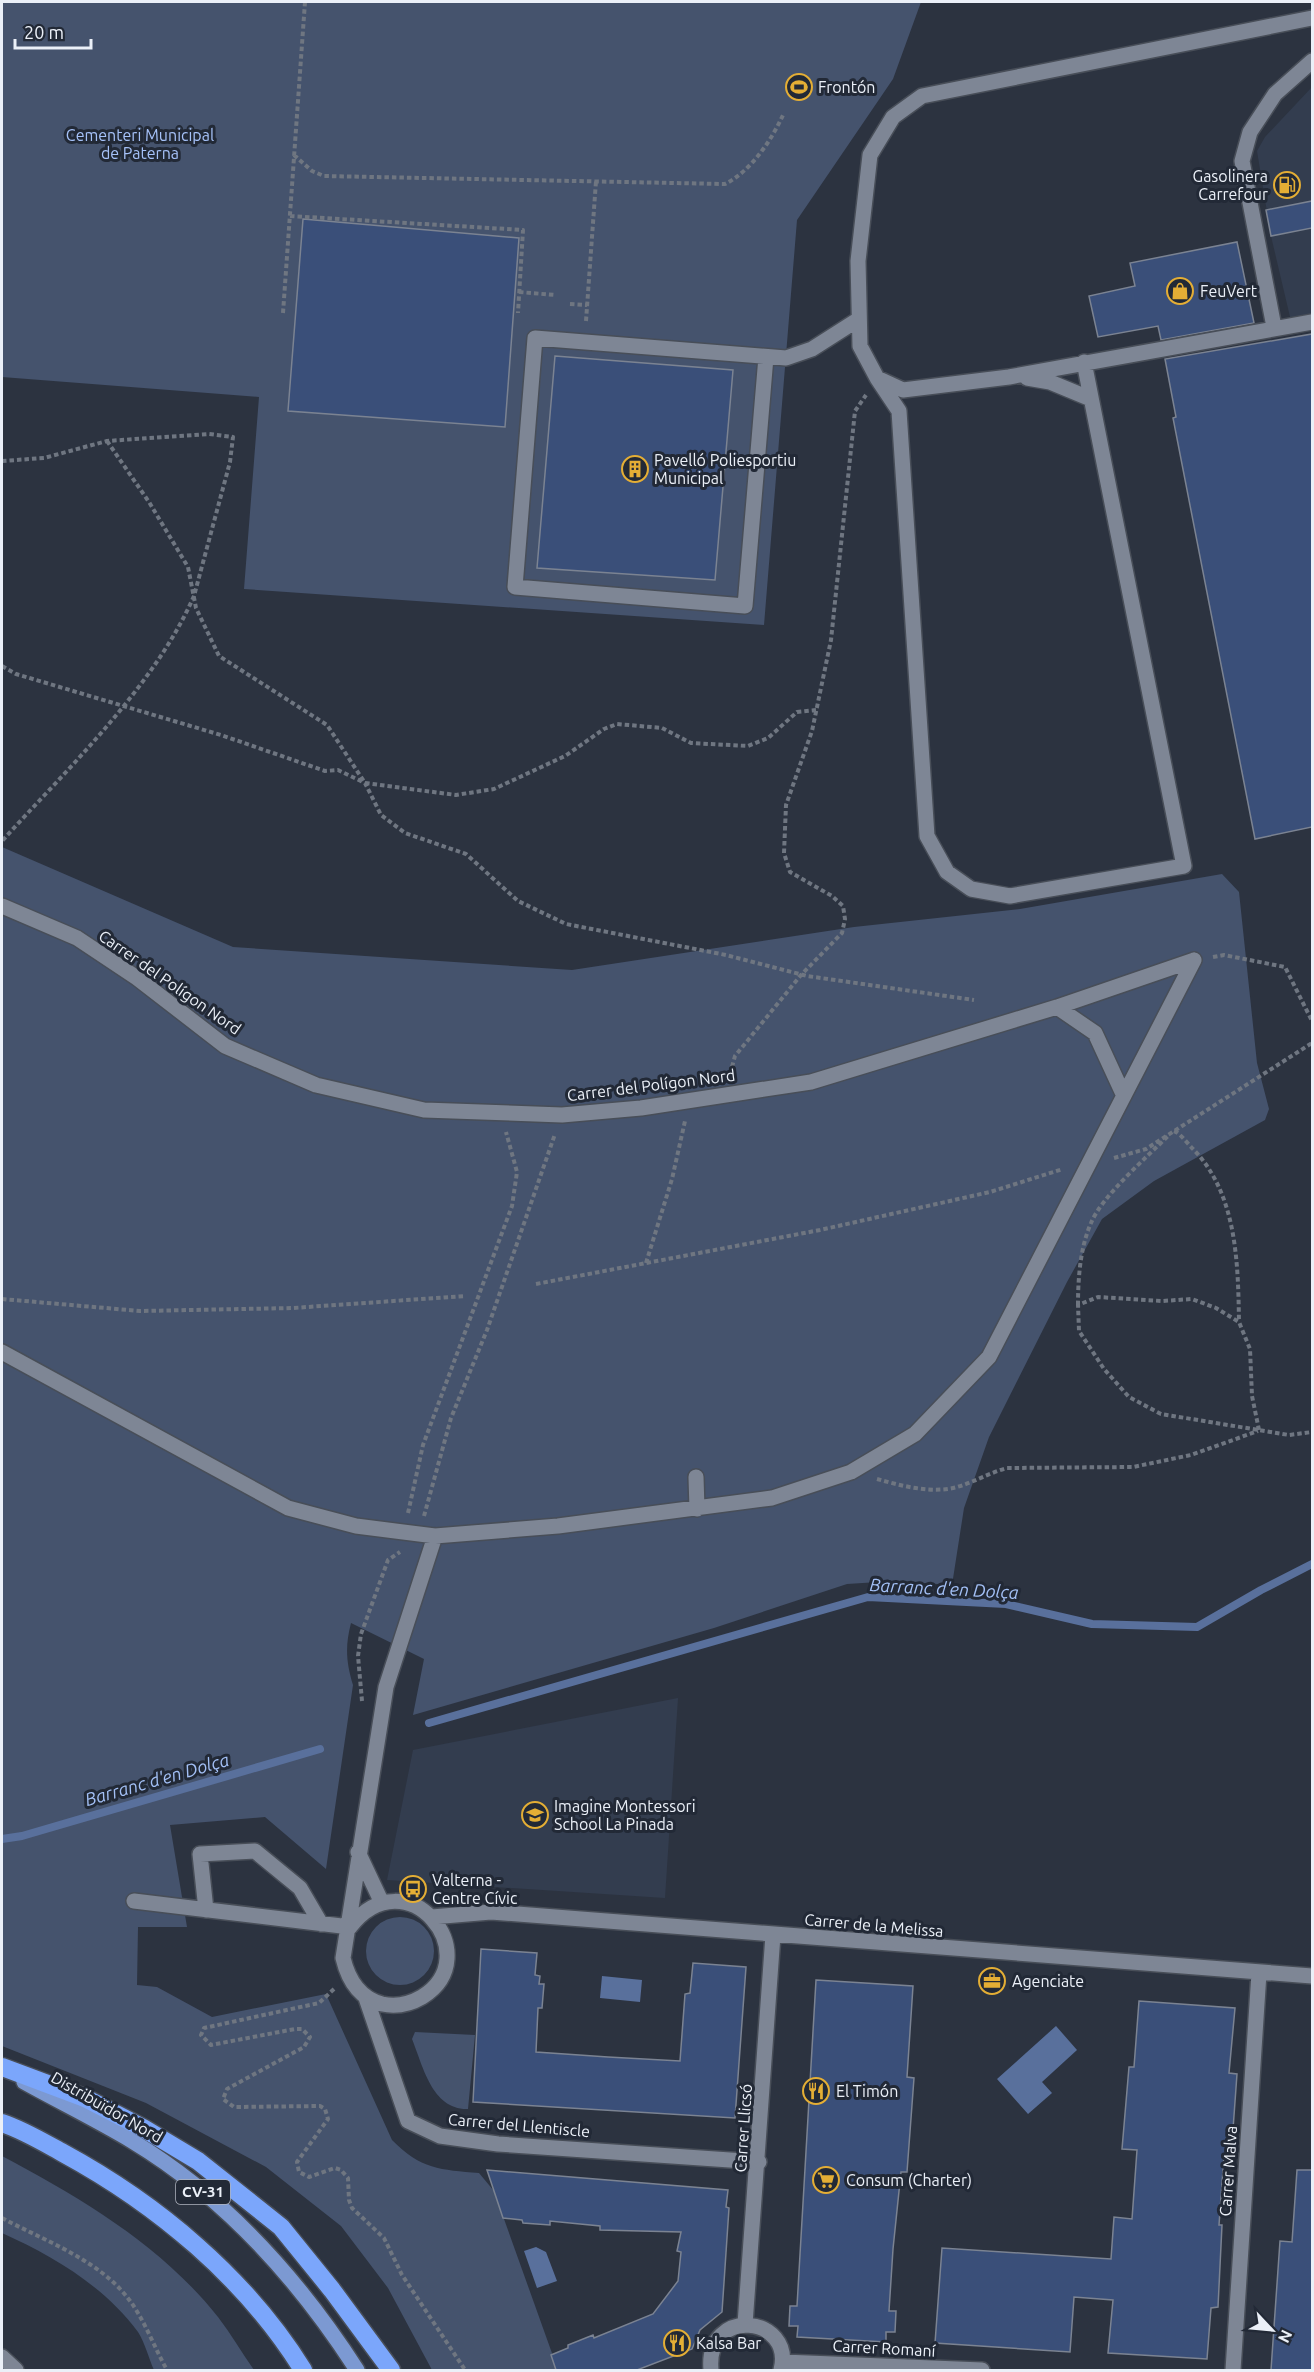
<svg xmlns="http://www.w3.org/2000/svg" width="1314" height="2372" viewBox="0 0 1314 2372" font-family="Ubuntu,sans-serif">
<rect width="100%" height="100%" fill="#2c3340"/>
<path fill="#333d4f" d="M 1312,87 L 1312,317 L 1291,321 L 1271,236 L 1257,151 L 1265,137 Z
M 678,1698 L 665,1898 L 387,1880 L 413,1750 Z"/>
<path fill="#45536d" d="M 2,2 L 921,2 L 893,79 L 797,220 L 764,625 L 244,589 L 259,397 L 2,377 Z
M 2,847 L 233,947 L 572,970 L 854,927 L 1020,909 L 1222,874 L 1239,892 L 1257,1063 L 1269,1109 L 1265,1120 L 1154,1181 L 1102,1219 L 1067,1282 L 989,1437 L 964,1508 L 952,1585 L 894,1581 L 847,1584 L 714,1628 L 413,1715 L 424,1659 L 351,1623 C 345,1646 346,1662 353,1685 L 326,1869 L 265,1817 L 170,1825 L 187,1927 L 138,1927 L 137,1985 L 157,1987 L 212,2017 L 326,1994 L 392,2140 C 420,2169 441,2170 479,2173 L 494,2191 L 558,2370 L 432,2370 L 388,2288 L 341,2226 L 266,2167 L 146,2103 L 2,2046 Z
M366 1951a34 34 0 1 1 68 0a34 34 0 1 1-68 0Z
M 415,2032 L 475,2035 L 468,2109 C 432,2110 423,2066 412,2039 Z
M 2,2156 C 81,2198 161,2245 218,2317 C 231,2334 242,2353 254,2370 L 154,2370 C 149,2359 145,2343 138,2332 C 104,2286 53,2256 2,2233 Z"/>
<path fill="#59709c" d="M 602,1976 L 642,1980 L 640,2002 L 600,1998 Z
M 1056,2026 L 1077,2050 L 1042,2082 L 1052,2093 L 1028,2114 L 997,2079 Z
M 536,2247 L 546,2252 L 557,2281 L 537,2288 L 524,2251 Z"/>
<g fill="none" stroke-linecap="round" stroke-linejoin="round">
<path stroke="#59709c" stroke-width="8" d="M 429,1723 L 868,1597 L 1006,1604 L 1092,1624 L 1197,1627 L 1261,1590 L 1312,1564
M 2,1839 L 22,1836 L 320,1749"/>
</g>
<path fill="#3a4f79" stroke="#7b8392" stroke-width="1.5" d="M 1312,201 L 1312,228 L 1271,236 L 1266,210 Z
M 303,219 L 519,238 L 505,427 L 288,411 Z
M 1237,242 L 1254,323 L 1161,340 L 1158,326 L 1098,337 L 1089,296 L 1135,286 L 1130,263 Z
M 1312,334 L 1312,827 L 1255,839 L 1173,418 L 1176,417 L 1165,359 Z
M 555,356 L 733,370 L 715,580 L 537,568 Z
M 481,1949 L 537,1953 L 535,1975 L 540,1976 L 539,1984 L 544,1984 L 542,2008 L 538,2008 L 536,2052 L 608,2057 L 680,2061 L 685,1994 L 690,1993 L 693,1963 L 746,1967 L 735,2118 L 473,2102 Z
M 816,1980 L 913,1986 L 907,2077 L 914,2078 L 907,2172 L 901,2172 L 893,2249 L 889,2311 L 896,2311 L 895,2332 L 886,2332 L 886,2342 L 797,2337 L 798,2326 L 789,2326 L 790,2306 L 797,2306 Z
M 1139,2001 L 1235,2008 L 1229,2073 L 1237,2074 L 1231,2157 L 1224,2156 L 1219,2225 L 1222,2225 L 1218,2307 L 1211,2308 L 1207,2359 L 1108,2353 L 1113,2300 L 1074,2297 L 1070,2352 L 935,2343 L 942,2248 L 1111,2259 L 1114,2217 L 1132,2219 L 1137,2150 L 1122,2149 L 1129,2067 L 1134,2067 Z
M 487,2170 L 728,2190 L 726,2207 L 729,2208 L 722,2312 L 700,2330 L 692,2349 L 637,2370 L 556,2370 L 551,2355 L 568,2348 L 568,2345 L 593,2335 L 594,2338 L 653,2314 L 678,2281 L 681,2252 L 677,2251 L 681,2232 L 600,2230 L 600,2226 L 550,2221 L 550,2225 L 523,2223 L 522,2220 L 503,2218 Z
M 1297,2170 L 1312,2170 L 1312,2370 L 1271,2370 L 1280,2241 L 1292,2242 Z"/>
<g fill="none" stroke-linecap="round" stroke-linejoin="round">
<defs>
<path id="minor" d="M 1312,18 L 922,96 L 893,117 L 870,155 L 858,261 L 860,346 L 877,378 L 903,390 L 1009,377 L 1312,322
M 1274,327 L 1242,161 L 1250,132 L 1275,94 L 1312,61
M 766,357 L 745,606 L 515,587 L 535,338 L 786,358 L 812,349 L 859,319
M 877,378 L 899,411 L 927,836 L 947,872 L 971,889 L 1010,896 L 1184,866 L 1084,362
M 1027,378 L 1050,382 L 1091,399
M 2,906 L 77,938 L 137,978 L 225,1046 L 316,1085 L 424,1110 L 562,1115 L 641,1108 L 811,1082 L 1057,1007 L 1194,960
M 1057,1007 L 1095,1033 L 1124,1096
M 2,1352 L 288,1508 L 356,1526 L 435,1536 L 558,1526 L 772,1498 L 851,1472 L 915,1434 L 989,1357 L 1194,960
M 696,1477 L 697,1509
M 358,1852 L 382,1903
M 134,1901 L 350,1927
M 206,1910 L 200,1854 L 255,1851 L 300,1888 L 321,1924
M 432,1917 L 491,1912 L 1312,1976
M 350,1927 C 407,1854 489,1956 422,1997 C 410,2004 396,2007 382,2004 C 359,1998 348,1979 343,1958 L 386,1687 L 435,1536
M 366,1998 L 408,2121 L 440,2136 L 498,2144 L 759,2162
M 745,2324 L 773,1935
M 2,2357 L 16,2370
M 783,2362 L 982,2370
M 711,2370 C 705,2305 795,2316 781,2370
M 1233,2370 L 1259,1973"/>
<path id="major" d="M 24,2082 C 60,2102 97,2120 132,2141 C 225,2197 299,2280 357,2370"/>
<path id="highway" d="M 2,2067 L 85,2098 L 143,2128 L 198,2161 L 281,2227 L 332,2290 L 391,2370
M 2,2123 C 23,2130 43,2142 63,2153 C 157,2204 246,2278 303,2370"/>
</defs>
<use href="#minor" stroke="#484e58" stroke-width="18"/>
<use href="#major" stroke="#484e58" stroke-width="18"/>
<use href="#highway" stroke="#484e58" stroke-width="21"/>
<path stroke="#6f7681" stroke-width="4" stroke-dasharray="4.5 3" stroke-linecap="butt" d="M 294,155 L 312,171 L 324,176 L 725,184 C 751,171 771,141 783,115
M 290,216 L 523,230 L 518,313
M 519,292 L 555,295
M 570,304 L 587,305
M 283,313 L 305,2
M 586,321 L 596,181
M 107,441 L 149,502 L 188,567 L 196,608 L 219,656 L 327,725 L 365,783 L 456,795 L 494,789 L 565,756 L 604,729 L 617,724 L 662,728 L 691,743 L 748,746 L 768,738 L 797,712 L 816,710
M 2,461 L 44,458 L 107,441 L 209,434 L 233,437 L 230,462 L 194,596 C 154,687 68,768 2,841
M 2,666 L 16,674 L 221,735 L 325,771 L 338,770 L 365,783 L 381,815 L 405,833 L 466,854 L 518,901 L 566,924 L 726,955 L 807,976 L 974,1000
M 1213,957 L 1224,955 L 1285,967 L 1312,1021
M 730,1074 L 735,1056 L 801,975 L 842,933 L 845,919 L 843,906 L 832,896 L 790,872 L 784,853 L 786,805 L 812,731 L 831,640 L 855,411 L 866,395
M 1174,1131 C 1180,1133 1187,1143 1193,1149 C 1237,1194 1238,1262 1239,1322
M 1114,1158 L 1146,1149 L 1312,1043
M 646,1263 L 672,1179 L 685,1121
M 536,1284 L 820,1230 L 990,1192 L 1063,1169
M 2,1299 L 140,1311 L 293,1308 L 465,1296
M 1078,1305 C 1078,1279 1080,1248 1091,1223 C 1102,1196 1147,1157 1168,1136
M 1259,1430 L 1252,1396 L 1250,1349 L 1239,1322 L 1216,1308 L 1192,1299 L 1162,1301 L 1098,1297 L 1078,1305 L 1079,1331 L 1104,1369 L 1129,1397 L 1161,1414 L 1289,1435 L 1312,1432
M 877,1479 C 902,1486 932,1494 957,1487 C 974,1482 989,1473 1007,1468 L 1133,1467 L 1191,1455 L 1258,1431
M 408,1513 L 423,1445 L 512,1206 L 517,1172 L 506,1132
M 424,1516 L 451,1418 L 487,1330 L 555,1134
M 362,1701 L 358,1656 L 361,1634 L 388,1560 L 400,1552
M 334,1989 L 319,2003 L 204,2028 L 201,2035 L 211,2045 L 295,2029 L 302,2029 L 310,2037 L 304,2047 L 227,2089 L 223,2099 L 234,2107 L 320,2106 L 325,2109 L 328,2119 L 297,2162 L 299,2172 L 309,2177 L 335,2168 L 341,2170 L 348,2178 L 349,2200 L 352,2208 L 384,2238 L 402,2275 L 465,2370
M 2,2218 C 43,2240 97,2259 127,2297 C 144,2318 154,2347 167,2370"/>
<use href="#minor" stroke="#7e8695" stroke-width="15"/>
<use href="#major" stroke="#7c99d2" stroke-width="15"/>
<use href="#highway" stroke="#7ba6fb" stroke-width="18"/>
</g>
<defs>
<symbol id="stadium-ring" viewBox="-11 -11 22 22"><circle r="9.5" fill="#222936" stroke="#e4ae35" stroke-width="1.5"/><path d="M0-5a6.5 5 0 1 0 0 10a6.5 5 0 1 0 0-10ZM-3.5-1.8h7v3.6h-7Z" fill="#e4ae35"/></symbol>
<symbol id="fuel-ring" viewBox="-11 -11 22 22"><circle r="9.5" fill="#222936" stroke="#e4ae35" stroke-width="1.5"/><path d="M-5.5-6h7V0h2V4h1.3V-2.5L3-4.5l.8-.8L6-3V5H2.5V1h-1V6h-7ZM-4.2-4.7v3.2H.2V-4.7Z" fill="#e4ae35"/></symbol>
<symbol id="shop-ring" viewBox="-11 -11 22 22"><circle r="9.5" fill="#222936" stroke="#e4ae35" stroke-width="1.5"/><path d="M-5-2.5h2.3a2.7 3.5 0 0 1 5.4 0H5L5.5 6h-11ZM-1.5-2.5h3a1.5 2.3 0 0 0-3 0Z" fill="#e4ae35"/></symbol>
<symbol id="building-ring" viewBox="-11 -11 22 22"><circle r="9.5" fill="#222936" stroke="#e4ae35" stroke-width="1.5"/><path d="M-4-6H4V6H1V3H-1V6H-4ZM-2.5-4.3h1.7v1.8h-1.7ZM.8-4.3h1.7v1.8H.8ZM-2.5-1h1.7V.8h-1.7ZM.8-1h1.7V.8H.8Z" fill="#e4ae35"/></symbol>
<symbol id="school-ring" viewBox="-11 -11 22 22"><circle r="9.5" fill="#222936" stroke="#e4ae35" stroke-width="1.5"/><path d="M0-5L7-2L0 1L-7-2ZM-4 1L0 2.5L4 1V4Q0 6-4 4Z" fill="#e4ae35"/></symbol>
<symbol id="bus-ring" viewBox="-11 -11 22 22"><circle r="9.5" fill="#222936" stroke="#e4ae35" stroke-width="1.5"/><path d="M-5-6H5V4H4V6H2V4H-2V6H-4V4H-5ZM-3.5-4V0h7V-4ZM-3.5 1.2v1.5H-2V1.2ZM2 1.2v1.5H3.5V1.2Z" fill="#e4ae35"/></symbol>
<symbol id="office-ring" viewBox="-11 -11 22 22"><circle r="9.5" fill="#222936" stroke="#e4ae35" stroke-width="1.5"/><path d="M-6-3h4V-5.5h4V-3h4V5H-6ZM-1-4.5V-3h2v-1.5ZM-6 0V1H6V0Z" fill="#e4ae35"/></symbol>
<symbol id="restaurant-ring" viewBox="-11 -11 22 22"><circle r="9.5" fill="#222936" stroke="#e4ae35" stroke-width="1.5"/><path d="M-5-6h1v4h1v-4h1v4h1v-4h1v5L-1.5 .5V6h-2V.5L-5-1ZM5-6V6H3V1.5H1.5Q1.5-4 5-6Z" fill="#e4ae35"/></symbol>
<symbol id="supermarket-ring" viewBox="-11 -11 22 22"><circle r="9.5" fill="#222936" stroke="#e4ae35" stroke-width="1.5"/><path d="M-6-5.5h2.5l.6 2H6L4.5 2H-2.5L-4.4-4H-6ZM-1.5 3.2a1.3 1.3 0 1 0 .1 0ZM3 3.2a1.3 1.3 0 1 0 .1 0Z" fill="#e4ae35"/></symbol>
</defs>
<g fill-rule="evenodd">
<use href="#stadium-ring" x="784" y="72" width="30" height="30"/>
<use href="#fuel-ring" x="1272" y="170" width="30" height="30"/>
<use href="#shop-ring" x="1165" y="276" width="30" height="30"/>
<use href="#building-ring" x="620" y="454" width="30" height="30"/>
<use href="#school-ring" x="520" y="1800" width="30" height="30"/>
<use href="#bus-ring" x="398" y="1874" width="30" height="30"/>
<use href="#office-ring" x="977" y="1966" width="30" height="30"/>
<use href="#restaurant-ring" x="801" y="2076" width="30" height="30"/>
<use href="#supermarket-ring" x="811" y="2165" width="30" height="30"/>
<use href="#restaurant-ring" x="662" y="2328" width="30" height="30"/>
</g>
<g text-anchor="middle" stroke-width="6" stroke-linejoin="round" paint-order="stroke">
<rect fill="#222936" stroke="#afb4be" stroke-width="1.5" x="176" y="2180" width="54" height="24" rx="4.5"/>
<g font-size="15" font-weight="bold" fill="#ebf0f8">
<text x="203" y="2197">CV-31</text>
</g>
<g font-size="16" fill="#ebf0f8" stroke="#222936" text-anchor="start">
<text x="818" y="93">Frontón</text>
<text x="1268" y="182" text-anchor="end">Gasolinera<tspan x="1268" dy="18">Carrefour</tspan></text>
<text x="1200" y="297">FeuVert</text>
<text x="654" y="466">Pavelló Poliesportiu<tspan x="654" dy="18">Municipal</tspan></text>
<text x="554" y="1812">Imagine Montessori<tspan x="554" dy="18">School La Pinada</tspan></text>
<text x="432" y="1886">Valterna -<tspan x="432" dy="18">Centre Cívic</tspan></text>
<text x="1012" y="1987">Agenciate</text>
<text x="836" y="2097">El Timón</text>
<text x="846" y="2186">Consum (Charter)</text>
<text x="696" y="2349">Kalsa Bar</text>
</g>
<g font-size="16" fill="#a6c2f9" stroke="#222936">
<text x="140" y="141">Cementeri Municipal<tspan x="140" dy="18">de Paterna</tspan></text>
</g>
<g font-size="16" fill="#ebf0f8" stroke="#222936">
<text transform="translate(170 982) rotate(35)" y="6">Carrer del Polígon Nord</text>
<text transform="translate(651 1085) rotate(-7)" y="6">Carrer del Polígon Nord</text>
<text transform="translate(874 1925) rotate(5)" y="6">Carrer de la Melissa</text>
<text transform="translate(107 2107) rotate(30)" y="6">Distribuïdor Nord</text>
<text transform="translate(519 2125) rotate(5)" y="6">Carrer del Llentiscle</text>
<text transform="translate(743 2128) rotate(-86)" y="6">Carrer Llicsó</text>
<text transform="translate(1228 2171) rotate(-86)" y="6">Carrer Malva</text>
<text transform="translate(884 2348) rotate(3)" y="6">Carrer Romaní</text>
</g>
<g font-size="18" font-style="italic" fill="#a3c0f6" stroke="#222936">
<text transform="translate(944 1589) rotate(3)" y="6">Barranc d'en Dolça</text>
<text transform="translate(157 1780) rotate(-16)" y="6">Barranc d'en Dolça</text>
</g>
</g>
<rect width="1314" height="2372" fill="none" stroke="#ebf0f8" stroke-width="6"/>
<g transform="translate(1272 2330) rotate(116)" stroke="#222936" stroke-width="4.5" paint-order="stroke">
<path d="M0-4.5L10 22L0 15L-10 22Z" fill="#ebf0f8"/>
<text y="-9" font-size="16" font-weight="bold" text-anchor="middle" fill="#ebf0f8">N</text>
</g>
<path d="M15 39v9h76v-9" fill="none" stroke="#ebf0f8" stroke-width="3"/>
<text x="24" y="39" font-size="18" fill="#ebf0f8" stroke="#222936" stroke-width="4.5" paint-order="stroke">20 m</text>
</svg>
